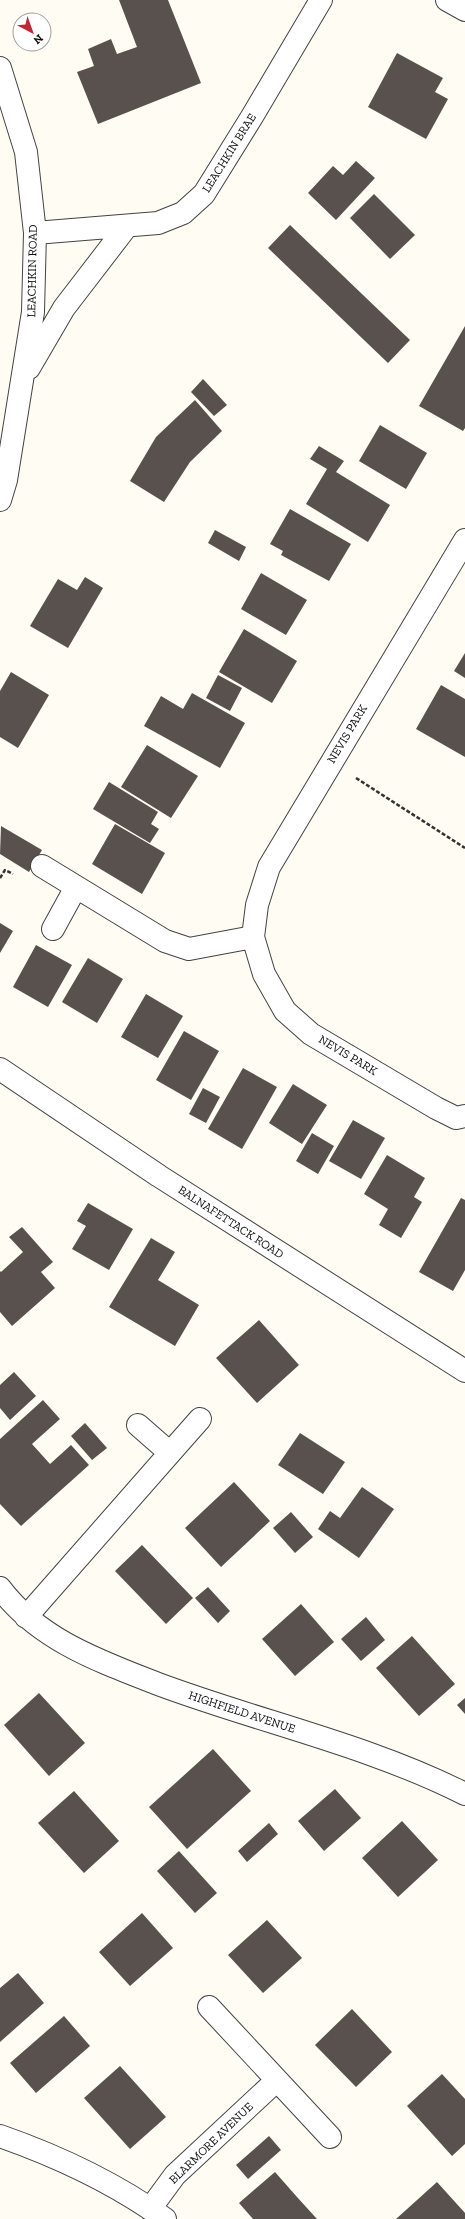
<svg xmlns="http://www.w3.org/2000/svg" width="465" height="2219" viewBox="0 0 465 2219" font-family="'Zilla Slab',serif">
<rect width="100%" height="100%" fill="#fffcf4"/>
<path fill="#59514d" d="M 119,0 L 168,0 L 201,83 L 98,124 L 77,72 L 94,66 L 88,49 L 111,39 L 117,54 L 137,47 Z
M 397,53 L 443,78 L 435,92 L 448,99 L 426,139 L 368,107 Z
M 356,161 L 375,178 L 336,220 L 308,193 L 333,166 L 343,175 Z
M 374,194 L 415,235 L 390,259 L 350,218 Z
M 290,225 L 410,340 L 388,363 L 268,248 Z
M 465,326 L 465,428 L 463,431 L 419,406 Z
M 203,379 L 227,405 L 214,416 L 191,392 Z
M 195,400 L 222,431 L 190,462 L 164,502 L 130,481 L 156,437 Z
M 380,425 L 427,453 L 406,489 L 359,461 Z
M 319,446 L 344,461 L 336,472 L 390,505 L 368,542 L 306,504 L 327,469 L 310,459 Z
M 290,509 L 351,544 L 329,581 L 281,555 L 283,551 L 270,544 Z
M 215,530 L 246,547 L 239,561 L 208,543 Z
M 261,573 L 307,600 L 286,635 L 241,609 Z
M 85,577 L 103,588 L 68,648 L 30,626 L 58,579 L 77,590 Z
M 244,629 L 297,661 L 272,703 L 219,672 Z
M 465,653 L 465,678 L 454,671 Z
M 11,672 L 49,695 L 18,748 L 0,737 L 0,691 Z
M 218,675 L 242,688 L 230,711 L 206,698 Z
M 441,685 L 465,699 L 465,757 L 416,729 Z
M 192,693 L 245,723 L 220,768 L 144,726 L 161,696 L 183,709 Z
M 147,745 L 198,776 L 171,818 L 121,787 Z
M 109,782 L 158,812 L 151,824 L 159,829 L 150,843 L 93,809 Z
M 115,824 L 165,853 L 142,894 L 92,864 Z
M 1,826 L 42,850 L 29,872 L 0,854 Z
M 0,923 L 13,931 L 0,953 Z
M 36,945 L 72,965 L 48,1007 L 13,987 Z
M 88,958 L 123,979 L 97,1023 L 62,1002 Z
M 146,994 L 183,1016 L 158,1058 L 121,1037 Z
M 184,1031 L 219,1051 L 191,1100 L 156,1080 Z
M 243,1068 L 277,1087 L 242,1149 L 208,1129 Z
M 293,1084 L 327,1105 L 302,1144 L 269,1123 Z
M 203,1088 L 220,1097 L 206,1123 L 189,1114 Z
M 353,1120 L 385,1138 L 361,1179 L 329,1161 Z
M 312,1133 L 334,1146 L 318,1174 L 296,1161 Z
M 387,1155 L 425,1178 L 414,1197 L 422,1202 L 401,1238 L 379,1225 L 388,1209 L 364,1194 Z
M 461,1198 L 465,1200 L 465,1270 L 453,1291 L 419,1272 Z
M 88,1203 L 133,1229 L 109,1270 L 72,1249 L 86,1226 L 77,1221 Z
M 22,1227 L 53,1262 L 41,1272 L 55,1288 L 12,1326 L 0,1312 L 0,1271 L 1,1272 L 23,1252 L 9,1237 Z
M 151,1238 L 175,1252 L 158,1280 L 199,1305 L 175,1346 L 109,1307 Z
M 259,1320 L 299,1365 L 257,1403 L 216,1358 Z
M 14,1372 L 36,1396 L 10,1420 L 0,1408 L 0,1385 Z
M 43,1400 L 60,1419 L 32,1444 L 50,1464 L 71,1445 L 89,1465 L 21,1526 L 0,1504 L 0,1439 Z
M 85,1423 L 107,1448 L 92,1460 L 71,1436 Z
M 300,1433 L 345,1462 L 323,1494 L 278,1465 Z
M 234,1482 L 270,1521 L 221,1567 L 185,1528 Z
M 362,1487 L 394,1509 L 359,1558 L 318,1529 L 330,1511 L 340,1518 Z
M 291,1512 L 313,1537 L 295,1553 L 273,1528 Z
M 142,1545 L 193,1598 L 166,1624 L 115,1571 Z
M 208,1587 L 230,1611 L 218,1623 L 195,1598 Z
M 301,1604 L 334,1642 L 295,1676 L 262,1639 Z
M 366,1617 L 385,1640 L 361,1661 L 341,1639 Z
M 412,1636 L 455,1684 L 419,1716 L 376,1668 Z
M 39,1693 L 85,1743 L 49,1776 L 4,1725 Z
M 465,1698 L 465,1714 L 457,1705 Z
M 213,1749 L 251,1791 L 187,1849 L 149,1807 Z
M 335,1789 L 361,1818 L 324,1851 L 298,1821 Z
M 74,1791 L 119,1841 L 84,1873 L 38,1823 Z
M 402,1821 L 438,1860 L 398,1897 L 362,1858 Z
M 269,1823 L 278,1834 L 247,1862 L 238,1851 Z
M 179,1851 L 217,1893 L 195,1913 L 157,1871 Z
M 142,1913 L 173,1948 L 130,1986 L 99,1952 Z
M 267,1920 L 302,1958 L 263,1993 L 228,1955 Z
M 18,1973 L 44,2003 L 0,2042 L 0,1988 Z
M 352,2009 L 392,2052 L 356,2087 L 315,2045 Z
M 64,2016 L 90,2046 L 36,2093 L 10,2063 Z
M 120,2066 L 166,2117 L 130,2149 L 84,2098 Z
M 442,2074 L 465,2099 L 465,2144 L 452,2156 L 407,2106 Z
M 269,2136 L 281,2150 L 248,2179 L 236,2165 Z
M 275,2172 L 297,2197 L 317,2219 L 253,2219 L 239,2203 Z
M 437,2182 L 465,2213 L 465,2219 L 396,2219 Z"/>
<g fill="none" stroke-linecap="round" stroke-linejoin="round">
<defs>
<path id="minor" d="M 447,0 L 465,10
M 0,68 L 26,152 L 35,233 L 33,312 L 6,480 L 0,500
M 35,233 L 158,223 L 183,213 L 204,194 L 253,115 L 321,0
M 29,368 L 64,308 L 127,226
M 465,540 L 269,867 L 257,905 L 253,937 L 264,974 L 285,1011 L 311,1034 L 436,1108 L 456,1118 L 465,1116
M 42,866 L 165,941 L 189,949 L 253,937
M 53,929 L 76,887
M 0,1069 L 159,1176 L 465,1371
M 170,1453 L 200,1419
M 0,1588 C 39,1640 99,1661 158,1684 C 260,1722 368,1745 465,1794
M 26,1617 L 170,1453 L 138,1425
M 209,2007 L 330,2137
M 0,2136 C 57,2156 115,2183 165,2219
M 150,2209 L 175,2175 L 276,2081"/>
</defs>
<use href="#minor" stroke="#434343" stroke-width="24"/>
<path stroke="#323232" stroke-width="2.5" stroke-dasharray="4 2" stroke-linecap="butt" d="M 356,778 L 465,848
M 0,878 L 5,870 L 13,874"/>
<use href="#minor" stroke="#fff" stroke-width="22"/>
</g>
<g text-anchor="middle" stroke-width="4" stroke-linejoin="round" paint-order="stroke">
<g font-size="12" fill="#101010" stroke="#fff">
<text transform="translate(229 153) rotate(-58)" y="4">LEACHKIN BRAE</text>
<text transform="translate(32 271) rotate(-89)" y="4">LEACHKIN ROAD</text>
<text transform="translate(347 734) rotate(-59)" y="4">NEVIS PARK</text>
<text transform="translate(348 1055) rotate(31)" y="4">NEVIS PARK</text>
<text transform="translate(231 1222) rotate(33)" y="4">BALNAFETTACK ROAD</text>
<text transform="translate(242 1712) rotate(18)" y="4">HIGHFIELD AVENUE</text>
<text transform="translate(211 2143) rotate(-44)" y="4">BLARMORE AVENUE</text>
</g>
</g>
<g transform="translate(32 32) rotate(139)"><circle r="19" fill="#ffffff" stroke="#9f9f9f"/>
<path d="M0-3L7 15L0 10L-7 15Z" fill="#bf2937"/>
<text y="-6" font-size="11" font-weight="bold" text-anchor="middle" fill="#101010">N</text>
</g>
</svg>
